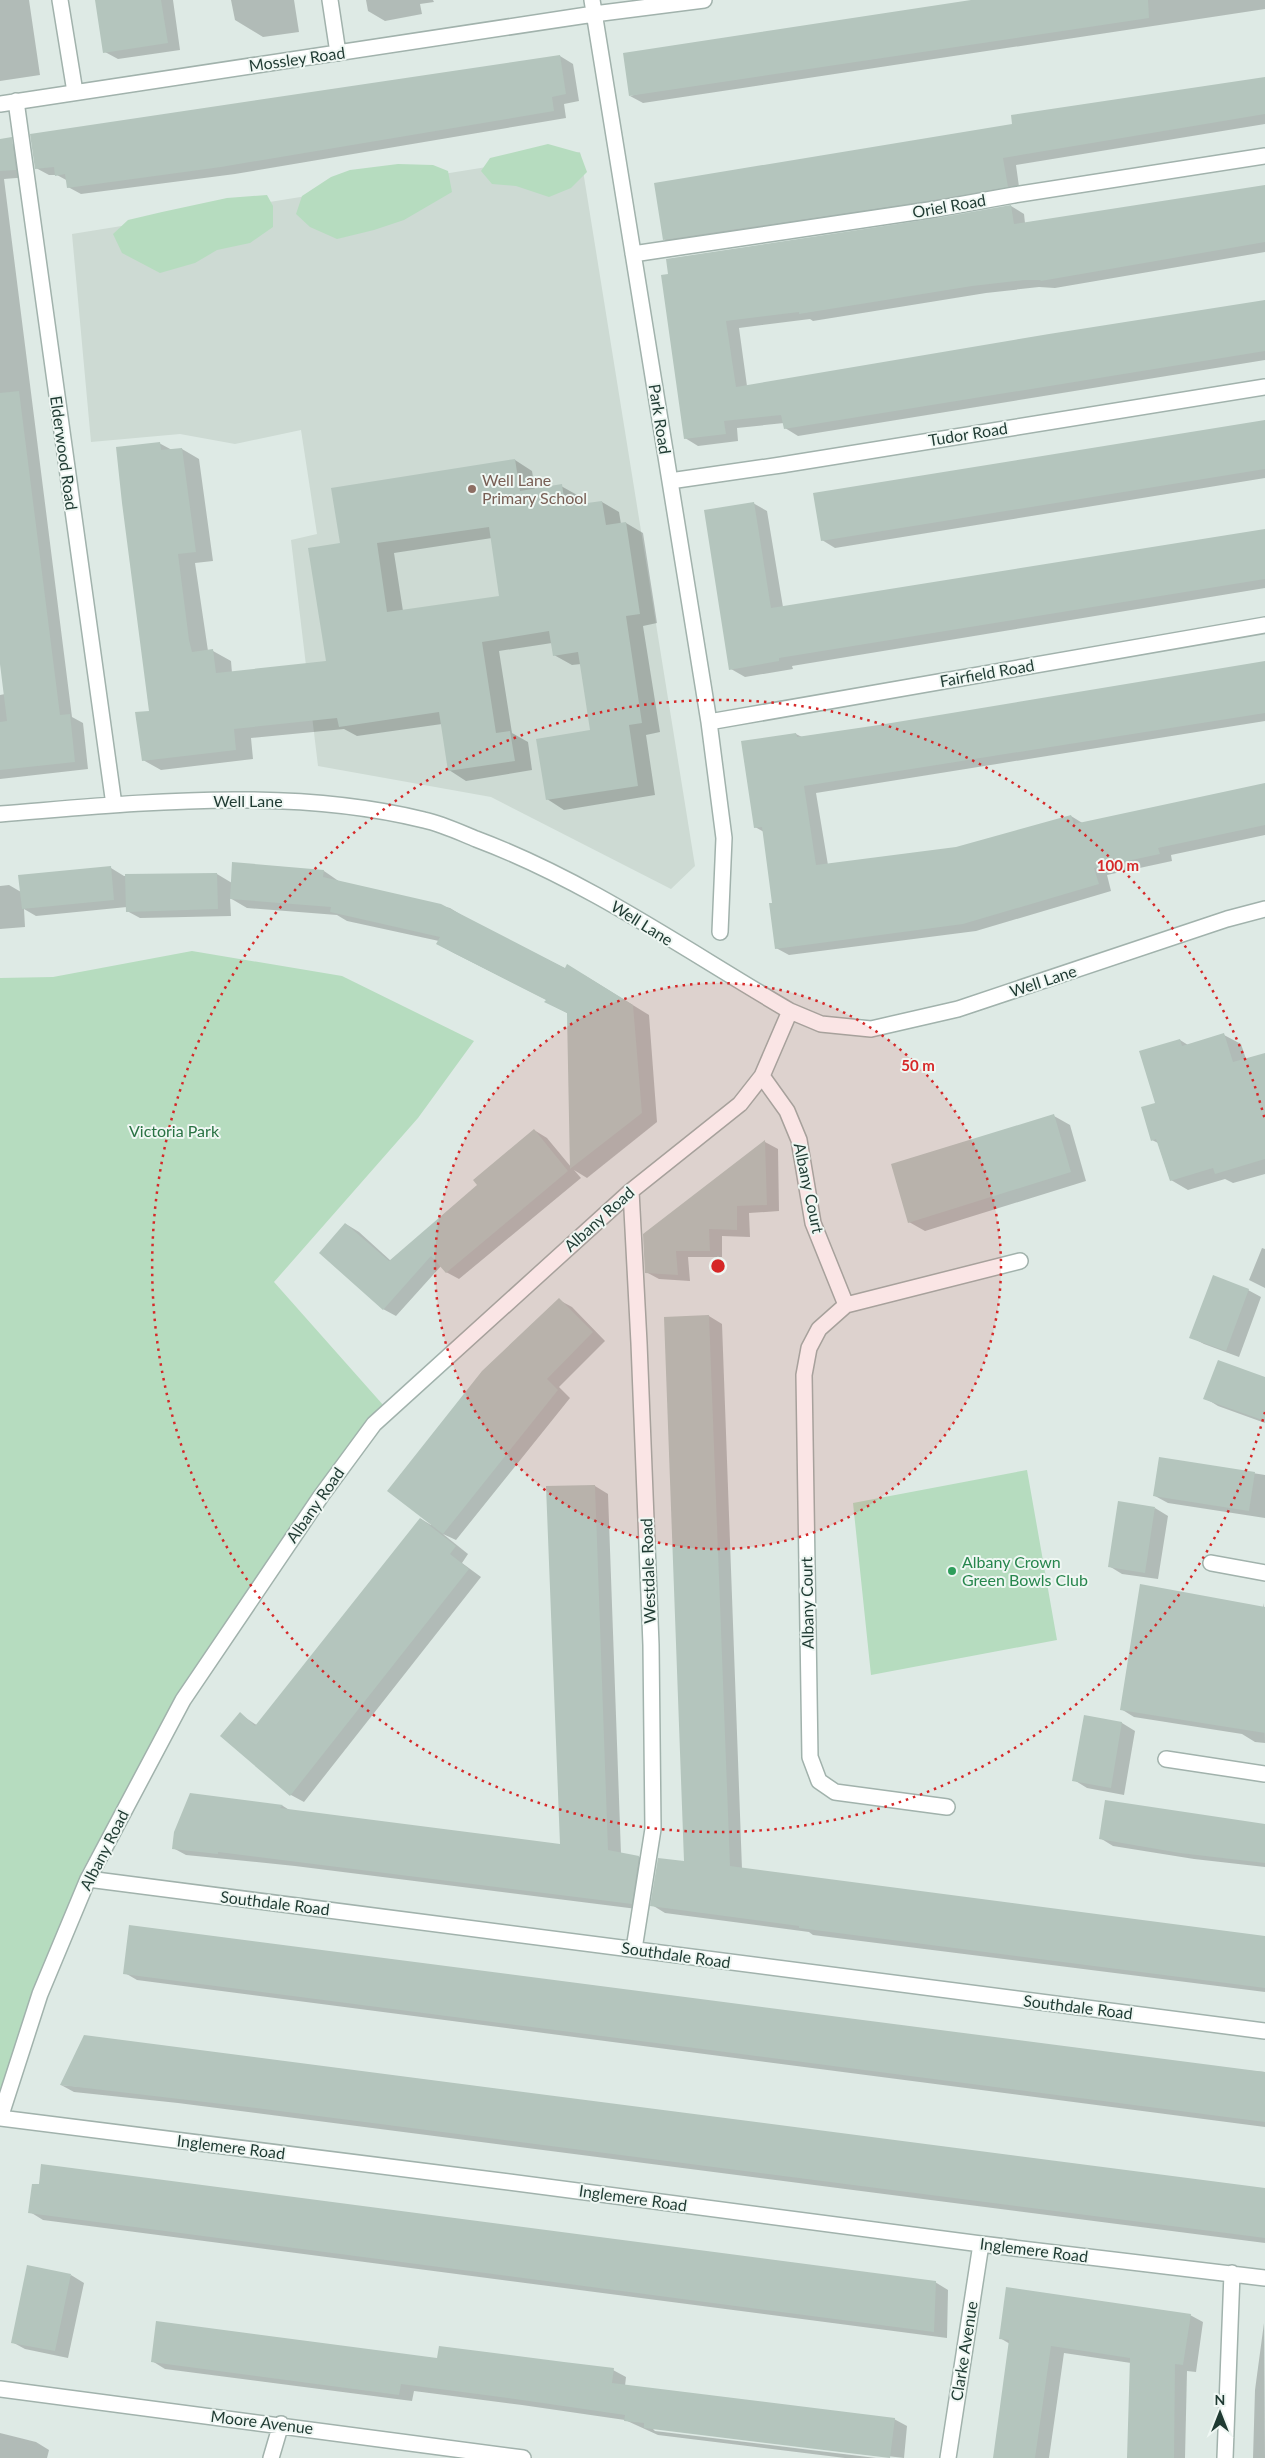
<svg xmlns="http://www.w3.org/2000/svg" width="1265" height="2458" viewBox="0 0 1265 2458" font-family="Lato,sans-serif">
<rect width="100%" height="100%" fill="#deeae5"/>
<path fill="#cddad3" d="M 580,152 L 695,866 L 671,889 L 491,797 L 318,766 L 291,540 L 317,534 L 301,430 L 235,444 L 180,434 L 91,442 L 72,234 Z"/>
<path fill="#b6dcbf" d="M 548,144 L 580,153 L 587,172 L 571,188 L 549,197 L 516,186 L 492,184 L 481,171 L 490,158 Z
M 398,164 L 433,165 L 448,171 L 452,192 L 404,220 L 374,230 L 337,239 L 310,227 L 296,214 L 302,196 L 331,177 L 350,170 Z
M 267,195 L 273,206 L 273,227 L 250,243 L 217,250 L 195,263 L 160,273 L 122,253 L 113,234 L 128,220 L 162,212 L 227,198 Z
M 192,951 L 342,976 L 474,1041 L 418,1118 L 274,1282 L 384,1406 L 178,1697 L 82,1871 L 36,1987 L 0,2093 L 0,978 L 53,977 Z
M 1027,1470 L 1057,1640 L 871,1675 L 853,1503 Z"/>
<path fill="#0003" fill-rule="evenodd" d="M 0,0 L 29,0 L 40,75 L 0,81 Z
M 97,0 L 173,0 L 180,50 L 118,59 L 105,52 Z
M 231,0 L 294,0 L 299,32 L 263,37 L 235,20 Z
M 366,0 L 433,0 L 434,2 L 420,4 L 422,14 L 385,21 L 368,11 Z
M 982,0 L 1265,0 L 1265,9 L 643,103 L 630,96 Z
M 560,56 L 573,64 L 579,101 L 564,104 L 566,118 L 235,174 L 81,194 L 68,187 L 68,181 L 57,175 L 49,175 L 36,168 Z
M 1265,78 L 1265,124 L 1016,165 L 1020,194 L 677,247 L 664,239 L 1014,125 Z
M 12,144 L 25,152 L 29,177 L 4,179 L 72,717 L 83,723 L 88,769 L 0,779 L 0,695 L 5,694 L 0,655 L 0,146 Z
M 1265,187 L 1265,252 L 1055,288 L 1039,287 L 986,293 L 813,321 L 810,319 L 739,328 L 747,386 L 1265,301 L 1265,360 L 798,436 L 785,428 L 784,423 L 737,428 L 738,441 L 698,446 L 685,438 L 663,276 L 1011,206 L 1024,214 L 1025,223 Z
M 1265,423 L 1265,478 L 835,548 L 822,540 Z
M 159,443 L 172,450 L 182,449 L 199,459 L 213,561 L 195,563 L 208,651 L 213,651 L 231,661 L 232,673 L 327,662 L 342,544 L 515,460 L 532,471 L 535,490 L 561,486 L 579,496 L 581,505 L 602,502 L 619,512 L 621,524 L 626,523 L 643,533 L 657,623 L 643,626 L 660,732 L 646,735 L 655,795 L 564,810 L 547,799 L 592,731 L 581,664 L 572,665 L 554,655 L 552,643 L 499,651 L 512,733 L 528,742 L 532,770 L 466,781 L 449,770 L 442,724 L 357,736 L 344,729 L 251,738 L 253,759 L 161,770 L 143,760 L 151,712 ZM 492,538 L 500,597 L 403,611 L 394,553 Z
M 753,503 L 767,511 L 783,607 L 1265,530 L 1265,588 L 792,666 L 793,669 L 745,677 L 731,669 Z
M 1265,663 L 1265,721 L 816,793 L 828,865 L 956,848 L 1071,816 L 1084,824 L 1265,785 L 1265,835 L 1171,855 L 1172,861 L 1107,875 L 1111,891 L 976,931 L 789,955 L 776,948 L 774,904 L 764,832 L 755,827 L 796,734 L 802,737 L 879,726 Z
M 111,868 L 124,876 L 217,874 L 232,883 L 324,871 L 340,882 L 450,908 L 466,918 L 566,969 L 584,975 L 649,1015 L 657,1122 L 587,1178 L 574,1170 L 581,1178 L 459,1279 L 446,1272 L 441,1266 L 396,1316 L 383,1309 L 346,1224 L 359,1232 L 391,1261 L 479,1185 L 534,1130 L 547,1138 L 571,1167 L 569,1014 L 546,1002 L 547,1000 L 454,953 L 438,944 L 439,941 L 347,921 L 337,915 L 247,908 L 230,898 L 231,916 L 140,918 L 127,911 L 127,907 L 36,916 L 24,909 L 25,927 L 0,929 L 0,886 L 9,885 L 21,892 Z
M 1224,1035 L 1241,1044 L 1246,1059 L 1265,1054 L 1265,1174 L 1233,1183 L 1225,1179 L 1188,1190 L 1171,1180 L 1158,1143 L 1152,1140 L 1156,1103 L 1180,1040 L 1188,1045 Z
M 1054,1116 L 1070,1125 L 1086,1181 L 925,1231 L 909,1222 Z
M 765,1142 L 778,1149 L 779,1211 L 749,1213 L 750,1237 L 722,1236 L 722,1257 L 688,1257 L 690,1281 L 659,1279 L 646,1272 L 644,1235 Z
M 1262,1248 L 1265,1249 L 1265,1288 L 1249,1280 Z
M 1248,1290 L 1261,1297 L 1239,1357 L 1204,1344 L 1191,1337 Z
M 559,1300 L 572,1307 L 605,1341 L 559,1387 L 570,1398 L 456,1540 L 443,1534 L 468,1554 L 462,1563 L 481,1577 L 304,1802 L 291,1795 L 221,1736 L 240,1714 L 258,1726 L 421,1519 L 431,1525 Z
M 709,1316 L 722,1324 L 742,1869 L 1265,1937 L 1265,1992 L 813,1935 L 809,1932 L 665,1913 L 652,1905 L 685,1862 L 665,1318 Z
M 1265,1379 L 1265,1423 L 1218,1406 L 1205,1398 Z
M 1160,1458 L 1265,1475 L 1265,1518 L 1168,1503 L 1155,1496 Z
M 595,1486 L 608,1494 L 621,1854 L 639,1857 L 652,1865 L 645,1910 L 295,1866 L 186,1855 L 173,1848 L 191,1794 L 283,1806 L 291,1811 L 561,1845 Z
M 1155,1508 L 1168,1516 L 1158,1579 L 1122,1574 L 1109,1566 Z
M 1264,1603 L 1265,1743 L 1255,1742 L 1242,1734 L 1134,1717 L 1121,1709 L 1263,1608 Z
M 1085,1716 L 1122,1723 L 1135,1731 L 1124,1795 L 1087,1788 L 1074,1780 Z
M 1265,1826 L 1265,1867 L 1194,1859 L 1113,1846 L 1100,1838 Z
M 125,1973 L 1265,2072 L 1265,2127 L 137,1980 Z
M 61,2085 L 1265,2190 L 1265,2243 L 178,2103 L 74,2092 Z
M 30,2212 L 935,2282 L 948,2290 L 947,2338 L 43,2220 Z
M 71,2275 L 84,2283 L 68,2358 L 25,2349 L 12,2342 Z
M 1190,2315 L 1203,2322 L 1196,2372 L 1187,2371 L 1185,2458 L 1129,2458 L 1131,2363 L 1064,2353 L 1049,2458 L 994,2458 L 1010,2344 L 1000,2338 Z
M 1264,2323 L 1265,2458 L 1253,2458 L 1255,2390 Z
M 438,2359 L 613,2370 L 626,2377 L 625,2386 L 894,2419 L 907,2426 L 904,2458 L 652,2428 L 655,2431 L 876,2458 L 845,2458 L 658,2435 L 625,2420 L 522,2405 L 414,2391 L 412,2401 L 165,2369 L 152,2361 Z
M 0,2433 L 36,2442 L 49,2450 L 47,2458 L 0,2458 Z"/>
<path fill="#b4c5bd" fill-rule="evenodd" d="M 95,0 L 161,0 L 168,43 L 103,53 Z
M 971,0 L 1148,0 L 1149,18 L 629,96 L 623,53 Z
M 560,55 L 566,94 L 552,97 L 554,111 L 221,167 L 67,188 L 65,174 L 55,176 L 54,167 L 35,169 L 30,134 Z
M 1265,77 L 1265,114 L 1003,158 L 1008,187 L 934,200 L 663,240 L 654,183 L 1012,124 L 1011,115 Z
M 12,137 L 16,170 L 0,171 L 0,139 Z
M 1265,185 L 1265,242 L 1041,281 L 1040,280 L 1025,280 L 972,286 L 799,314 L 799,312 L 726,321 L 736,387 L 1049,334 L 1265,300 L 1265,351 L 784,429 L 781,415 L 724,421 L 726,434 L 684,439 L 661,275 L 668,274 L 666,259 L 937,218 L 1011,205 L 1014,224 Z
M 19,391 L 60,715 L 70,714 L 75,762 L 0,770 L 0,722 L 7,721 L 0,664 L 0,393 Z
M 1265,420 L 1265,469 L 821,541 L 813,493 Z
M 160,442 L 161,450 L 182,448 L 196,552 L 178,554 L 189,640 L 192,652 L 213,649 L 216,673 L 326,661 L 308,548 L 340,543 L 331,488 L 515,459 L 520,491 L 562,484 L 565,506 L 602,501 L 606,525 L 626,522 L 640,614 L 626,616 L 642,723 L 629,725 L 638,786 L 546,800 L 536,739 L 590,730 L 578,652 L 553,656 L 549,631 L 482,642 L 496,733 L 510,731 L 515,761 L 448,771 L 439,712 L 339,727 L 337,718 L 234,729 L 236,750 L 142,761 L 135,712 L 149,711 L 122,503 L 116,447 ZM 489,527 L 499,596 L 387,612 L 377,543 Z
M 754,502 L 771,608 L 1265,529 L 1265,579 L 779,658 L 779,661 L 729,670 L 704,510 Z
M 1265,661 L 1265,713 L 804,786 L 816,865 L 956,847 L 1071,815 L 1074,824 L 1265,783 L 1265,825 L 1158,848 L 1160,854 L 1094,868 L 1099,884 L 963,924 L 775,949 L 769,903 L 772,903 L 762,827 L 754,828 L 741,741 L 796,733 L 797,737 L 879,725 Z
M 232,862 L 324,870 L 323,877 L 441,904 L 565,968 L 567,964 L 633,1005 L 642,1113 L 570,1169 L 567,1013 L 544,1002 L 546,1000 L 436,944 L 440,937 L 330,912 L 331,907 L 230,899 Z
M 111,866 L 114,900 L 22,909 L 18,875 Z
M 217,873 L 218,909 L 126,912 L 125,874 Z
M 1224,1033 L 1233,1062 L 1265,1053 L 1265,1159 L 1215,1174 L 1213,1168 L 1170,1181 L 1156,1139 L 1151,1141 L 1141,1107 L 1155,1103 L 1139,1051 L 1180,1039 L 1182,1046 Z
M 1054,1114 L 1071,1172 L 908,1223 L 891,1164 Z
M 534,1129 L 568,1171 L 446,1273 L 431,1256 L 383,1310 L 319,1253 L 345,1223 L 389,1261 L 477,1185 L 473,1180 Z
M 765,1140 L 767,1205 L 737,1206 L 737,1230 L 709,1229 L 710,1251 L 676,1251 L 678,1275 L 645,1273 L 643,1234 Z
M 1213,1275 L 1249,1289 L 1226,1351 L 1189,1338 Z
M 559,1298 L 593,1332 L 547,1379 L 558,1390 L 443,1534 L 387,1491 L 482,1371 Z
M 709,1315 L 730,1866 L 1265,1936 L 1265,1988 L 799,1928 L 799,1926 L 650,1906 L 658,1858 L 684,1861 L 664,1317 Z
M 1218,1360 L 1265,1377 L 1265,1421 L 1203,1399 Z
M 1159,1457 L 1255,1472 L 1249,1511 L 1153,1496 Z
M 595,1485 L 608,1850 L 639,1856 L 632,1904 L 218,1852 L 218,1854 L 172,1849 L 174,1832 L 190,1793 L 283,1805 L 280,1808 L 560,1844 L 546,1486 Z
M 1118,1501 L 1155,1507 L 1145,1573 L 1108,1567 Z
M 420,1518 L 456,1546 L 450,1554 L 469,1569 L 290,1796 L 220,1736 L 240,1712 L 255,1726 Z
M 1140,1584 L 1265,1607 L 1265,1733 L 1120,1710 Z
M 1084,1715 L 1122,1722 L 1111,1788 L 1072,1781 Z
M 1105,1800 L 1265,1824 L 1265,1863 L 1180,1853 L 1099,1839 Z
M 129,1925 L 1265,2072 L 1265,2122 L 123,1974 Z
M 84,2035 L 1265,2188 L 1265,2238 L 256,2108 L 60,2085 Z
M 41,2164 L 936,2281 L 934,2332 L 28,2213 L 32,2184 L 39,2184 Z
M 27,2265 L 71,2274 L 55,2351 L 11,2343 Z
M 1006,2287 L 1191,2314 L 1183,2365 L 1175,2364 L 1174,2458 L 1127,2458 L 1130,2358 L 1051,2346 L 1035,2458 L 993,2458 L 1009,2340 L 999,2339 Z
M 156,2321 L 437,2358 L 439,2346 L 564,2362 L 614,2368 L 612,2383 L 895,2418 L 890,2458 L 644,2428 L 644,2423 L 624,2421 L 625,2415 L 508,2398 L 401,2384 L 399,2395 L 151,2362 Z"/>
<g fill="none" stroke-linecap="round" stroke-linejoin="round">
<defs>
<path id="street" d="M 60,0 L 75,92
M 330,0 L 338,53
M 592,0 L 709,722 L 724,838 L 720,932
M 16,101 L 114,805
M 0,104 L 594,14 L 704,0
M 633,254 L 936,209 L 1014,195 L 1265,156
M 670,481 L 781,465 L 1265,387
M 709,722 L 1265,625
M 0,814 C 140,803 286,786 424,820 C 442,824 459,832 476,839 C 588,881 687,951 790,1011 L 821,1024 L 871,1029 L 958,1009 L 1227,919 L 1265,909
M 762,1076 L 787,1111 L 799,1140 L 813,1223 L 846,1305
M 631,1191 L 639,1343 L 651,1645 L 653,1829 L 634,1949
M 1211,1563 L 1265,1573
M 1166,1759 L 1265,1774
M 947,1807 L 835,1792 L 819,1781 L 810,1757 L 804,1375 L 809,1348 L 819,1329 L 846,1305 L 1020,1261
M 88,1879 L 1265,2031
M 0,2118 L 40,1994 L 88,1879 L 183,1700 L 321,1496 L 374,1424 L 631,1191 L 740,1104 L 762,1076 L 790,1011
M 0,2118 L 501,2181 L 981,2244 L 1265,2278
M 0,2389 L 523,2458
M 271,2458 L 281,2424
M 948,2458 L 981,2244
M 1225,2458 L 1232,2273"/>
</defs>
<use href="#street" stroke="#a1b2ac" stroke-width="18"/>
<use href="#street" stroke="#fff" stroke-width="15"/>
</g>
<circle cx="718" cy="1266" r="283" fill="#d62828" fill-opacity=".12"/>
<g fill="none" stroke="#d62828" stroke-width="2.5" stroke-dasharray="2.5 5">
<circle cx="718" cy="1266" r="283"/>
<path d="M1265 1412A566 566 0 1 1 1265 1120"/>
</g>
<circle fill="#8d6e63" stroke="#eff7f3" stroke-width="2" cx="472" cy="489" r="5"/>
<circle fill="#2e9e5b" stroke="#eff7f3" stroke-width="2" cx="952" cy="1571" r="5"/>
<g text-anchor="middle" stroke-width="4" stroke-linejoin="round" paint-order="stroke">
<g font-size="16" fill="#1f3a32" stroke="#eff7f3">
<text transform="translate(297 59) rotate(-8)" y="6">Mossley Road</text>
<text transform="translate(949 206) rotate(-10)" y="6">Oriel Road</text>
<text transform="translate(660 419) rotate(81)" y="6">Park Road</text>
<text transform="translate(968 434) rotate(-9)" y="6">Tudor Road</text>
<text transform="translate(64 453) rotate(82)" y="6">Elderwood Road</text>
<text transform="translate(987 673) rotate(-10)" y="6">Fairfield Road</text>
<text x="248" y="807">Well Lane</text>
<text transform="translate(642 923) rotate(32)" y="6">Well Lane</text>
<text transform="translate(1043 981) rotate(-18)" y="6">Well Lane</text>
<text transform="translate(809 1188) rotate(78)" y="6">Albany Court</text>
<text transform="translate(599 1219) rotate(-42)" y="6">Albany Road</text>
<text transform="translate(315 1505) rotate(-55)" y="6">Albany Road</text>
<text transform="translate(648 1571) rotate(-92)" y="6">Westdale Road</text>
<text transform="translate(807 1603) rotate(-91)" y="6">Albany Court</text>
<text transform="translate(104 1850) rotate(-63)" y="6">Albany Road</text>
<text transform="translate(275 1903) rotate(7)" y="6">Southdale Road</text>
<text transform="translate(676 1955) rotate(8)" y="6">Southdale Road</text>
<text transform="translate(1078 2007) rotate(7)" y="6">Southdale Road</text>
<text transform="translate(231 2147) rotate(7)" y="6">Inglemere Road</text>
<text transform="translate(633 2198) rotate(8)" y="6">Inglemere Road</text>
<text transform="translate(1034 2250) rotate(7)" y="6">Inglemere Road</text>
<text transform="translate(964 2351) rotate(-81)" y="6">Clarke Avenue</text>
<text transform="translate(262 2422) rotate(7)" y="6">Moore Avenue</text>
</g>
<g font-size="16" fill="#785e54" stroke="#eff7f3" text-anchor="start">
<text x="482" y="486">Well Lane<tspan x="482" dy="18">Primary School</tspan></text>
</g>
<g font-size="16" fill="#297243" stroke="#eff7f3">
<text x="174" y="1137">Victoria Park</text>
</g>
<g font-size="16" fill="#27864d" stroke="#eff7f3" text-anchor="start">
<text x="962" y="1568">Albany Crown<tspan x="962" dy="18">Green Bowls Club</tspan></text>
</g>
</g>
<circle cx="718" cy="1266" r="8" fill="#d62828" stroke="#eff7f3" stroke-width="2.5"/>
<g font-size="15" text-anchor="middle" font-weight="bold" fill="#d62828" stroke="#eff7f3" stroke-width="4" stroke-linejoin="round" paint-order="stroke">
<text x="1118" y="871">100 m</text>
<text x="918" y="1071">50 m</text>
</g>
<g transform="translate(1220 2413)" stroke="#eff7f3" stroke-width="4" paint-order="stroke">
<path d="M0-4L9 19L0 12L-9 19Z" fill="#1f3a32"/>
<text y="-8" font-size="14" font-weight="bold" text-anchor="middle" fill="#1f3a32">N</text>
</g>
</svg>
